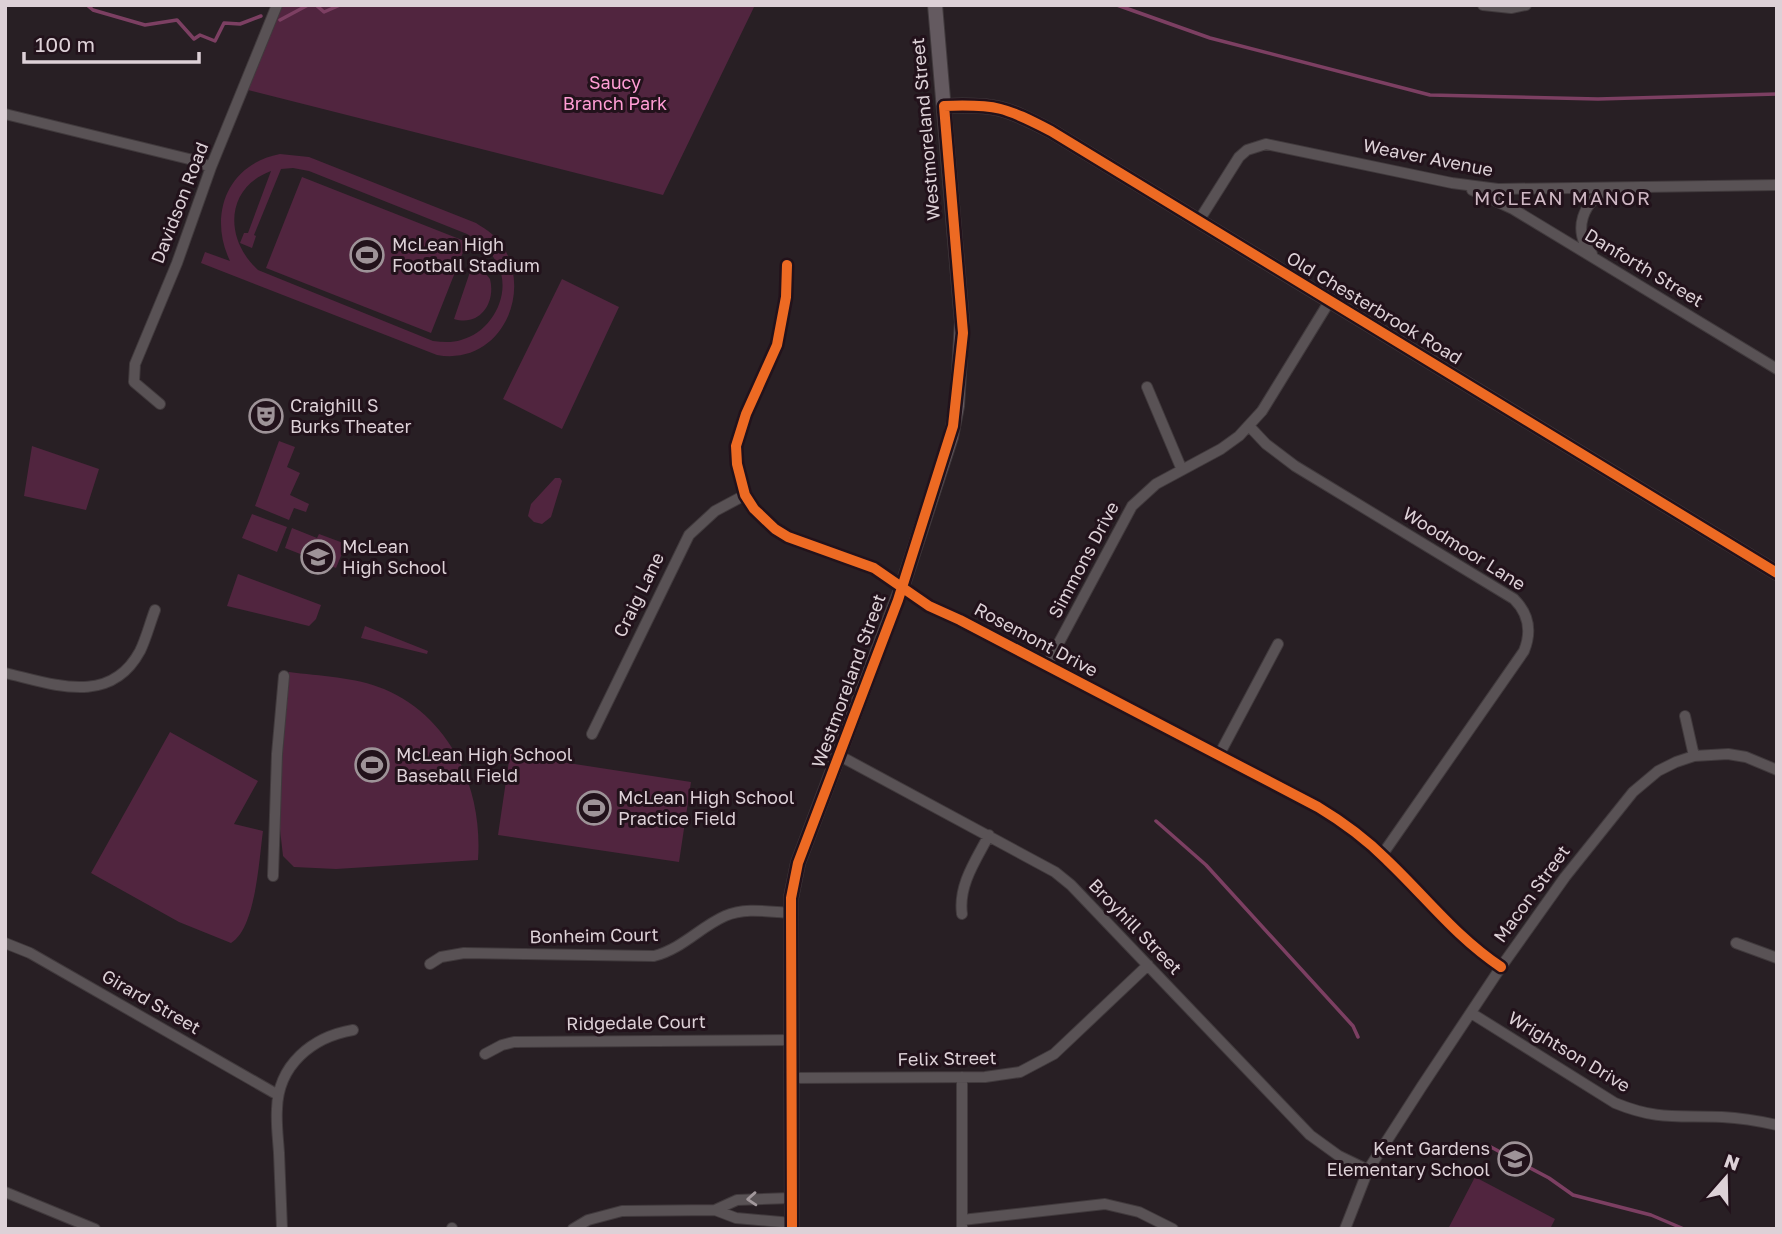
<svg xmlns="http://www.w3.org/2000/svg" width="1782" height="1234" viewBox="0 0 1782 1234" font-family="'Golos Text',sans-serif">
<rect width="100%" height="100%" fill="#281f24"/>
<path fill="#51253f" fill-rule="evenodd" d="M 282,5 L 755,5 L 663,195 L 248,90 Z
M 280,154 L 309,157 L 476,223 C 487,230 498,237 504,248 C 533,298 497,366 437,355 L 201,263 L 205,252 L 230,261 C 208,215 227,164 280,154 ZM 293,168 L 309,171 L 467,234 C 480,242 491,251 498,265 C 512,294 492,332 461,340 C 452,343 442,342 433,341 L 258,270 C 224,239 225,188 271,171 L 248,233 L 244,233 L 240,243 L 252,248 L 256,236 L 254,235 L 281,169 Z
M 302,177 L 467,242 L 431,333 L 266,268 Z
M 472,266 L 481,268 L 490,279 C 496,303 480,327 454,319 Z
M 562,279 L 619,307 L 562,429 L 503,399 Z
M 279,441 L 295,447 L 287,467 L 300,473 L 290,495 L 309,504 L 306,512 L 294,508 L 289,520 L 255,506 Z
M 32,446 L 99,469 L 86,510 L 24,496 Z
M 555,478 L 560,478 L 562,481 L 551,517 L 542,524 L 534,522 L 528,516 L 531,504 Z
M 252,514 L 287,527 L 277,552 L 242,538 Z
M 292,528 L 317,538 L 319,534 L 346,544 L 336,568 L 285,548 Z
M 238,574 L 321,605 L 316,619 L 309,626 L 227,606 Z
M 365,626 L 428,651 L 427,654 L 361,638 Z
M 289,672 C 320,676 355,677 384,689 C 452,718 483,790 478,860 L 336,869 L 294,867 L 283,856 L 278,812 Z
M 170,732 L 258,781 L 234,824 L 263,831 C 259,859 256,928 231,943 L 179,922 L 91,873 Z
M 510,754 L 691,782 L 679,862 L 498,835 Z
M 1475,1177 L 1555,1219 L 1550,1229 L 1448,1229 Z"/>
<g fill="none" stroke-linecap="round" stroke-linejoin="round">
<path stroke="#7c3f62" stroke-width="3.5" d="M 87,5 L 93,10 L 145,25 L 177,20 L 194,39 L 200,35 L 215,41 L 224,23 L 240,24 L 261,16
M 316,5 L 324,12 L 340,5
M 1117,5 L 1210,38 L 1430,95 L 1598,99 L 1777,94
M 280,20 L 308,5
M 1156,821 L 1206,865 L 1353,1026 L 1358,1037
M 1489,1146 L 1549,1178 L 1573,1195 L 1651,1215 L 1684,1229"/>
<defs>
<path id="street" d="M 1483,5 L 1511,8 L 1526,5
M 5,114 L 189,159 L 211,167
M 1472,190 L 1513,209 L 1777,369
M 1198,222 L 1239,157 L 1247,150 L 1266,144 L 1452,183 L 1498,189 L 1777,185
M 1592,254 C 1571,232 1583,199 1610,189
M 787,265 L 786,297 L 777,345 L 746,414 L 736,446 L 737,464 L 745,495 L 754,509 L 775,529 L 788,537 L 874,568 L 929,606 L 960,620 L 1318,807 C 1343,822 1367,840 1387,860 C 1427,898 1455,936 1501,967
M 1147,387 L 1182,470
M 160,404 L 134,382 L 135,364 L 177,263 L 211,167 L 277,5
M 1249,426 L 1266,444 L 1295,466 L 1514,599 C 1529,614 1532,631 1524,651 L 1382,855
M 1047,665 L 1132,506 L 1156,484 L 1221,449 L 1239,436 L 1262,411 L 1329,302
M 5,673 C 53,684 110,707 140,651 C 146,639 150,623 155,610
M 1685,716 L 1694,756
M 592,734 L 689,535 L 715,511 L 745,495
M 1219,755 L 1278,644
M 840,756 L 1055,872 L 1071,885 L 1310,1135 L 1339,1156 L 1368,1170
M 273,876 L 277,754 L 284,676
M 962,914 C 958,885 976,860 989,835
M 5,943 L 30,953 L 278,1095
M 1736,943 L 1777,958
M 430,964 L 441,957 L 464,953 L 654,956 C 682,949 700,927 725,916 C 745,907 770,912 791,913
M 1471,1013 L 1615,1103 C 1659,1121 1678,1115 1722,1117 C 1741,1118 1759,1121 1777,1125
M 485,1054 L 502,1045 L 514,1042 L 791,1040
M 962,1077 L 962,1229
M 791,1078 L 985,1077 L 1020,1072 L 1054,1054 L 1148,965
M 5,1192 L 95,1229
M 715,1210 L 736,1218 L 792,1223
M 962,1220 L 1105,1204 L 1139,1212 L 1173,1229
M 452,1228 L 452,1229
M 282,1229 C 281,1203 280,1178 279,1153 C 278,1138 276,1123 277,1109 C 278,1065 312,1037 353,1030
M 573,1229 L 588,1220 L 622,1211 L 715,1210 L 737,1200 L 791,1198
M 1345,1229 L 1368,1170 L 1422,1086 L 1501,967 L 1565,877 L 1633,792 L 1658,771 L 1676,762 L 1694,756 L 1728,754 L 1746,757 L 1777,770"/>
<path id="secondary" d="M 944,106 C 996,104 1005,107 1051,131 L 1777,573
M 792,1229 L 791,913 L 791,898 L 798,863 L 902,587 L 951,437 L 957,406 L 962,322 L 935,5"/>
</defs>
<use href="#street" stroke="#413a3d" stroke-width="12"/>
<use href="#secondary" stroke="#413a3d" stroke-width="16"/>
<use href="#street" stroke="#595255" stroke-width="10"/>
<use href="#secondary" stroke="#645a60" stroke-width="14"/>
<defs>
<path id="cycleway" d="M 787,265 L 786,297 L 777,345 L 746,414 L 736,446 L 737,464 L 745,495 L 754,509 L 775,529 L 788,537 L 874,568 L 929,606 L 960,620 L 1318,807 C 1343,822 1367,840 1387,860 C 1427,898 1455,936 1501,967
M 792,1229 L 791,913 L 791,898 L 798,863 L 898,600 L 953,426 L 963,333 L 944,106 C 996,104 1005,107 1051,131 L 1777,573"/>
</defs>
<use href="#cycleway" stroke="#22121b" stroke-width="15"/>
<use href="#cycleway" stroke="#ed6a23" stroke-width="10"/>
</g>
<defs><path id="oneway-chevron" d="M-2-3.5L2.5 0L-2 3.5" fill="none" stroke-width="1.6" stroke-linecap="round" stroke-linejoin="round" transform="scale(1.75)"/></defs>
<use stroke="#a2989c" href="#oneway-chevron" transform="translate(752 1199) rotate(176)"/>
<defs>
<symbol id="stadium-ring" viewBox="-11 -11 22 22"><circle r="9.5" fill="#22121b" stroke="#9e9398" stroke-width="1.5"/><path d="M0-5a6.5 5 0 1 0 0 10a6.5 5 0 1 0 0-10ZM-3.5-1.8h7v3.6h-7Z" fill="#9e9398"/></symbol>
<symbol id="theatre-ring" viewBox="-11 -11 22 22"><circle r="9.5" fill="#22121b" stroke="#9e9398" stroke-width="1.5"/><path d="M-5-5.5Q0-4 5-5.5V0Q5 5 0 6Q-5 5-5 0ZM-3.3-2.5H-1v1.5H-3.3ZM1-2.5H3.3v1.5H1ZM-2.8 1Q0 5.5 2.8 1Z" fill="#9e9398"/></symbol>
<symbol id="school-ring" viewBox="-11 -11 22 22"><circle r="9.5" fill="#22121b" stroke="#9e9398" stroke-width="1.5"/><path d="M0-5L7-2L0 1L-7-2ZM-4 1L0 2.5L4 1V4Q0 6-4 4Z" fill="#9e9398"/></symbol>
</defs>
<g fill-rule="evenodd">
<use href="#stadium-ring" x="348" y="236" width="38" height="38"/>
<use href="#theatre-ring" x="247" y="397" width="38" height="38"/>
<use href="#school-ring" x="299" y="538" width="38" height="38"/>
<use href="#stadium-ring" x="353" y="746" width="38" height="38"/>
<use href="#stadium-ring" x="575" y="789" width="38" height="38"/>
<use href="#school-ring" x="1496" y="1140" width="38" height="38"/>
</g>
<g text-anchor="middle" stroke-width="6" stroke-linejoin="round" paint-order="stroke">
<g font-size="18" fill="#ff9dd4" stroke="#22121b">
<text x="615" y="89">Saucy<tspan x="615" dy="21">Branch Park</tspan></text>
</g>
<g font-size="18" fill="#ddd1d7" stroke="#22121b">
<text transform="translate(926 129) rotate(-95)" y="6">Westmoreland Street</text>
<text transform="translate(1428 158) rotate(11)" y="6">Weaver Avenue</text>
<text transform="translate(180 203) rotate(-69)" y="6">Davidson Road</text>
<text transform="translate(1644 268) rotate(31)" y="6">Danforth Street</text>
<text transform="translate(1374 308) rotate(31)" y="6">Old Chesterbrook Road</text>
<text transform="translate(1464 549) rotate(32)" y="6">Woodmoor Lane</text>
<text transform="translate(1084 560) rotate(-62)" y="6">Simmons Drive</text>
<text transform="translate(639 595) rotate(-64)" y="6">Craig Lane</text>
<text transform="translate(1036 640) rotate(28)" y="6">Rosemont Drive</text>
<text transform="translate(849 681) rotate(-70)" y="6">Westmoreland Street</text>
<text transform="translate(1532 894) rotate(-54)" y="6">Macon Street</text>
<text transform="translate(1135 927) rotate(46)" y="6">Broyhill Street</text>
<text transform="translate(594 936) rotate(-1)" y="6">Bonheim Court</text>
<text transform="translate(151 1002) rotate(30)" y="6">Girard Street</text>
<text transform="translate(636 1023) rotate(-1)" y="6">Ridgedale Court</text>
<text transform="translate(1569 1052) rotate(31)" y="6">Wrightson Drive</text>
<text transform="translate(947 1059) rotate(-1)" y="6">Felix Street</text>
</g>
<g font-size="18" fill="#ddd1d7" stroke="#22121b" text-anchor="start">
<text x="392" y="251">McLean High<tspan x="392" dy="21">Football Stadium</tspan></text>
<text x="290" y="412">Craighill S<tspan x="290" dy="21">Burks Theater</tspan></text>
<text x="342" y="553">McLean<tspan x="342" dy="21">High School</tspan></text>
<text x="396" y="761">McLean High School<tspan x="396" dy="21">Baseball Field</tspan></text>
<text x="618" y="804">McLean High School<tspan x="618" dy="21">Practice Field</tspan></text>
<text x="1490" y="1155" text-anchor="end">Kent Gardens<tspan x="1490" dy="21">Elementary School</tspan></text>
</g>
<g font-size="19" letter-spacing="2" fill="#cfb8c4" stroke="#22121b">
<text x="1563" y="205">MCLEAN MANOR</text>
</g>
</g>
<rect width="1782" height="1234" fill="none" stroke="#ddd1d7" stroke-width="14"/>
<g transform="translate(1726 1178) rotate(20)" stroke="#22121b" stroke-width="5" paint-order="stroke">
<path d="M0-5L12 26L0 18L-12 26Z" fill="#ddd1d7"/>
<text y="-10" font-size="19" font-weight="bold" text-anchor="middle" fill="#ddd1d7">N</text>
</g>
<path d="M24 52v10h175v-10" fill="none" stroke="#ddd1d7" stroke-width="3.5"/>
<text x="35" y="52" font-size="21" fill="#ddd1d7" stroke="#22121b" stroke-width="5" paint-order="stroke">100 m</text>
</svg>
